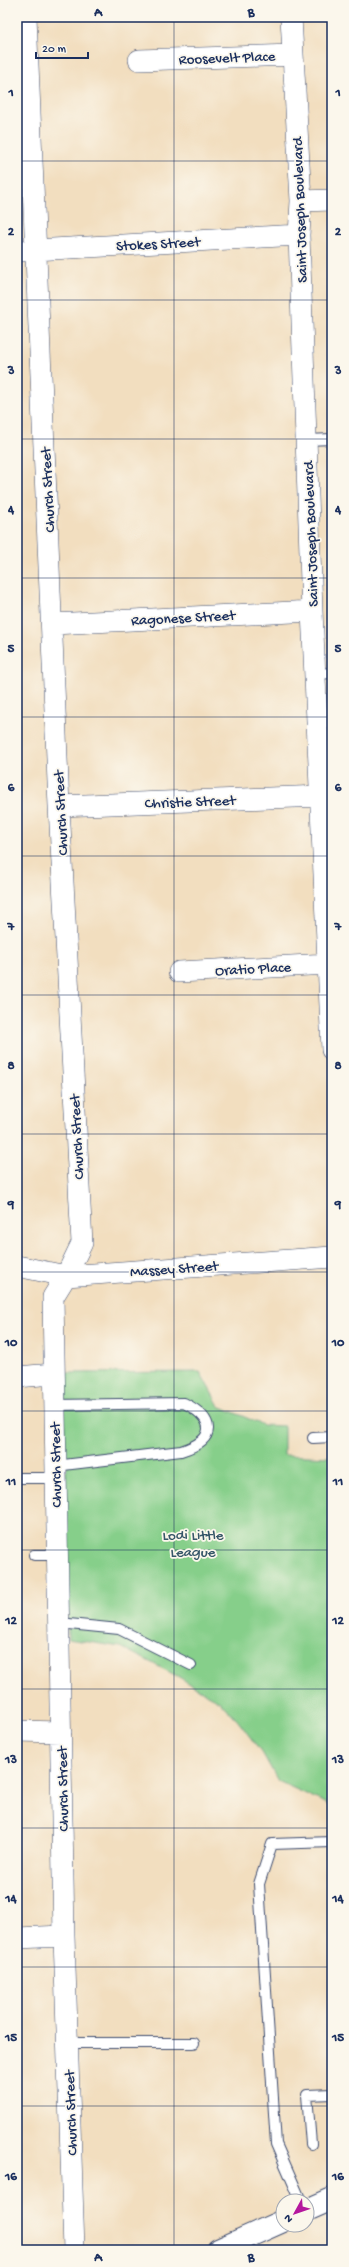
<svg xmlns="http://www.w3.org/2000/svg" width="349" height="2267" viewBox="0 0 349 2267" font-family="'Gochi Hand',sans-serif">
<rect width="100%" height="100%" fill="#fbf7ec"/>
<filter id="ink" filterUnits="userSpaceOnUse"><feTurbulence type="fractalNoise" baseFrequency=".025" numOctaves="2"/><feDisplacementMap in="SourceGraphic" scale="8" xChannelSelector="R" yChannelSelector="G"/><feConvolveMatrix kernelMatrix="1 2 1 2 8 2 1 2 1" color-interpolation-filters="sRGB"/></filter>
<filter id="wash" filterUnits="userSpaceOnUse"><feTurbulence type="fractalNoise" baseFrequency=".012" numOctaves="4" result="noise"/><feDisplacementMap in="SourceGraphic" scale="16" xChannelSelector="R" yChannelSelector="G"/><feGaussianBlur stdDeviation="0.9" result="paint"/><feColorMatrix in="noise" values="0 0 0 0 0 0 0 0 0 0 0 0 0 0 0 0 0 1.4 0 .05"/><feComposite in="paint" operator="in"/></filter>
<g filter="url(#wash)">
<rect width="100%" height="100%" fill="#f2debf"/>
<path fill="#86cf8a" stroke="#507f74" d="M 200,1372 L 219,1406 L 263,1425 L 284,1426 L 284,1455 L 332,1457 L 332,1806 L 278,1781 L 263,1754 L 238,1721 L 221,1703 L 179,1677 L 121,1647 L 68,1639 L 64,1373 Z"/>
</g>
<g filter="url(#ink)">
<g fill="none" stroke-linecap="round" stroke-linejoin="round">
<defs>
<path id="service" d="M 307,440 L 332,439
M 317,674 L 332,673
M 54,1405 L 184,1403 C 216,1419 217,1440 181,1451 L 55,1466
M 313,1438 L 332,1437
M 17,1478 L 56,1478
M 34,1555 L 57,1555
M 59,1623 L 119,1629 L 191,1665
M 67,2043 L 194,2043
M 311,2144 L 307,2095 L 332,2094
M 301,2201 L 276,2144 L 259,1884 L 272,1844 L 332,1842"/>
<path id="minor" d="M 26,17 L 59,806 L 82,1243 L 66,1276 L 53,1297 L 64,1936 L 74,2250
M 291,17 L 301,201 L 299,235 L 312,611 L 332,1050
M 139,60 L 292,55
M 301,201 L 332,200
M 17,251 L 299,235
M 53,624 L 312,611
M 59,806 L 322,796
M 179,972 L 328,964
M 17,1266 L 66,1276 L 332,1257
M 17,1377 L 53,1374
M 17,1731 L 61,1732
M 17,1938 L 64,1936"/>
<path id="secondary" d="M 307,2210 L 332,2199
M 218,2250 L 283,2221"/>
</defs>
<use href="#service" stroke="#3b496d" stroke-width="12"/>
<use href="#minor" stroke="#3b496d" stroke-width="22"/>
<use href="#secondary" stroke="#3b496d" stroke-width="24"/>
<use href="#service" stroke="#fff" stroke-width="10"/>
<use href="#minor" stroke="#fff" stroke-width="21"/>
<use href="#secondary" stroke="#fff" stroke-width="22"/>
</g>
</g>
<path fill="none" stroke="#1b2f5e" stroke-width="1" stroke-opacity="0.55" d="M 174,17 L 174,2250M 17,161 L 332,161M 17,300 L 332,300M 17,439 L 332,439M 17,578 L 332,578M 17,717 L 332,717M 17,856 L 332,856M 17,995 L 332,995M 17,1134 L 332,1134M 17,1272 L 332,1272M 17,1411 L 332,1411M 17,1550 L 332,1550M 17,1689 L 332,1689M 17,1828 L 332,1828M 17,1967 L 332,1967M 17,2106 L 332,2106"/>
<g text-anchor="middle" stroke-width="3.5" stroke-linejoin="round" paint-order="stroke">
<g font-size="15" fill="#1b2f5e" stroke="#fbf7ec">
<text transform="translate(227 57) rotate(-2)" y="5">Roosevelt Place</text>
<text transform="translate(299 210) rotate(-92)" y="5">Saint Joseph Boulevard</text>
<text transform="translate(158 243) rotate(-3)" y="5">Stokes Street</text>
<text transform="translate(47 490) rotate(-93)" y="5">Church Street</text>
<text transform="translate(310 534) rotate(-92)" y="5">Saint Joseph Boulevard</text>
<text transform="translate(183 617) rotate(-3)" y="5">Ragonese Street</text>
<text transform="translate(190 801) rotate(-2)" y="5">Christie Street</text>
<text transform="translate(60 813) rotate(-93)" y="5">Church Street</text>
<text transform="translate(253 968) rotate(-3)" y="5">Oratio Place</text>
<text transform="translate(76 1137) rotate(-93)" y="5">Church Street</text>
<text transform="translate(174 1268) rotate(-4)" y="5">Massey Street</text>
<text transform="translate(55 1465) rotate(-91)" y="5">Church Street</text>
<text transform="translate(62 1789) rotate(-91)" y="5">Church Street</text>
<text transform="translate(70 2113) rotate(-92)" y="5">Church Street</text>
</g>
<g font-size="15" fill="#365769" stroke="#fbf7ec">
<text x="193" y="1539">Lodi Little<tspan x="193" dy="17">League</tspan></text>
</g>
</g>
<rect width="349" height="2267" fill="none" stroke="#fbf7ec" stroke-width="44"/>
<g transform="translate(295 2213) rotate(230)"><circle r="19" fill="#fbf7ec" stroke="#a1a7b3"/>
<path d="M0-3L7 15L0 10L-7 15Z" fill="#b5179e"/>
<text y="-6" font-size="11" font-weight="bold" text-anchor="middle" fill="#1b2f5e">N</text>
</g>
<path d="M36 52v6h52v-6" fill="none" stroke="#1b2f5e" stroke-width="2"/>
<text x="42" y="52" font-size="12" fill="#1b2f5e" stroke="#fbf7ec" stroke-width="3" paint-order="stroke">20 m</text>
<rect x="22" y="22" width="305" height="2223" fill="none" stroke="#1b2f5e" stroke-width="1.5"/>
<g font-size="13" text-anchor="middle" font-weight="bold" fill="#1b2f5e">
<text x="98" y="16">A</text>
<text x="251" y="16">B</text>
<text x="11" y="96">1</text>
<text x="338" y="96">1</text>
<text x="11" y="235">2</text>
<text x="338" y="235">2</text>
<text x="11" y="374">3</text>
<text x="338" y="374">3</text>
<text x="11" y="513">4</text>
<text x="338" y="513">4</text>
<text x="11" y="652">5</text>
<text x="338" y="652">5</text>
<text x="11" y="791">6</text>
<text x="338" y="791">6</text>
<text x="11" y="930">7</text>
<text x="338" y="930">7</text>
<text x="11" y="1069">8</text>
<text x="338" y="1069">8</text>
<text x="11" y="1208">9</text>
<text x="338" y="1208">9</text>
<text x="11" y="1346">10</text>
<text x="338" y="1346">10</text>
<text x="11" y="1485">11</text>
<text x="338" y="1485">11</text>
<text x="11" y="1624">12</text>
<text x="338" y="1624">12</text>
<text x="11" y="1763">13</text>
<text x="338" y="1763">13</text>
<text x="11" y="1902">14</text>
<text x="338" y="1902">14</text>
<text x="11" y="2041">15</text>
<text x="338" y="2041">15</text>
<text x="11" y="2180">16</text>
<text x="338" y="2180">16</text>
<text x="98" y="2261">A</text>
<text x="251" y="2261">B</text>
</g>
</svg>
